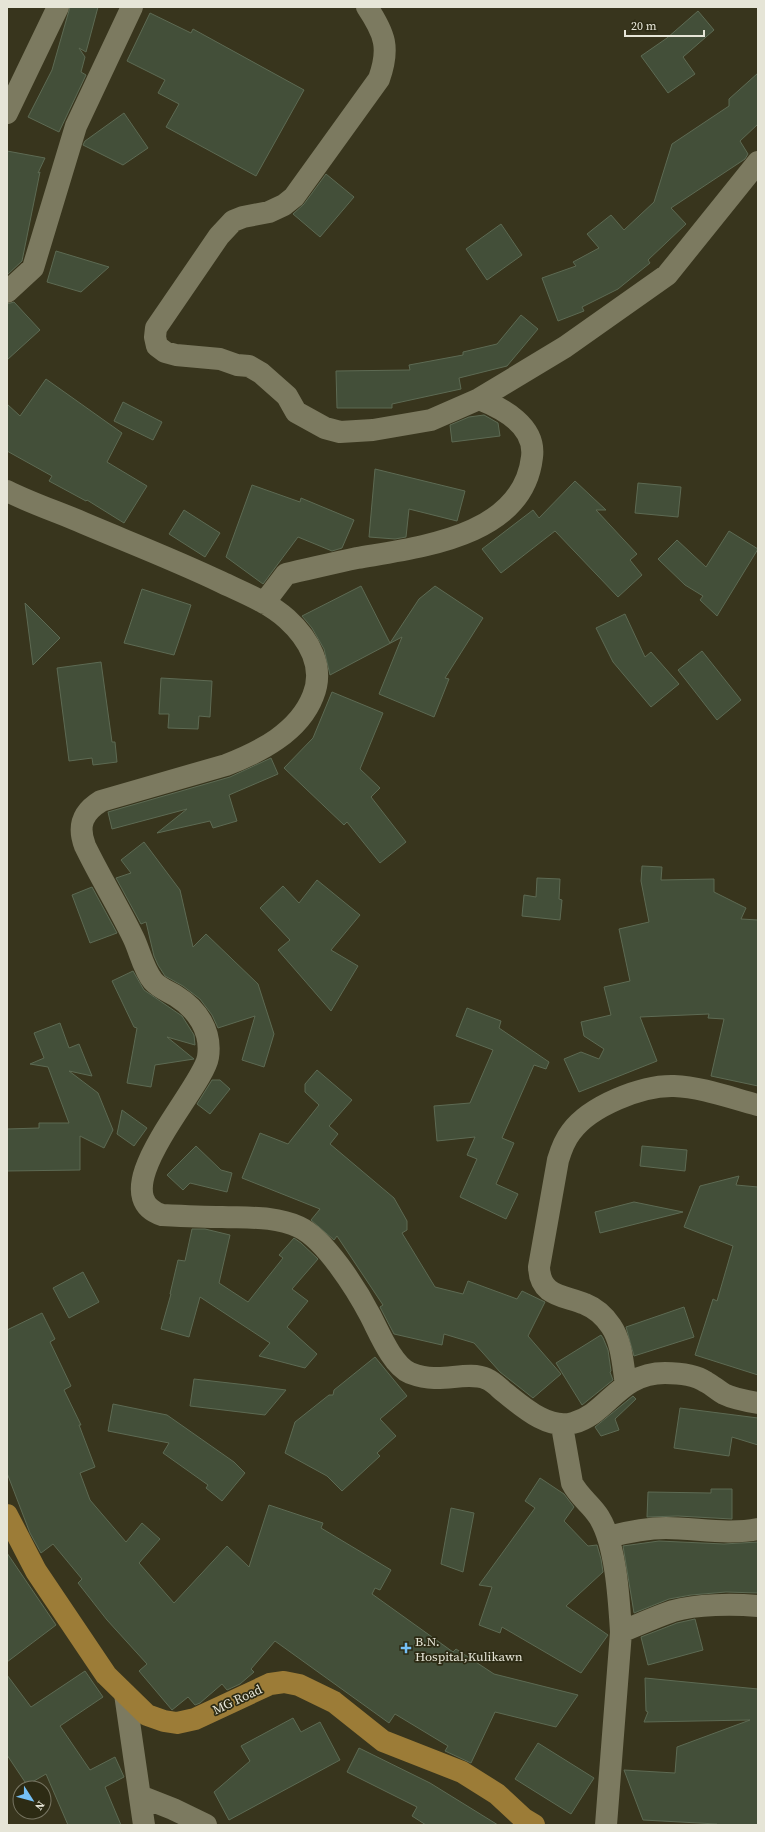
<svg xmlns="http://www.w3.org/2000/svg" width="765" height="1832" viewBox="0 0 765 1832" font-family="'Source Serif 4',serif">
<rect width="100%" height="100%" fill="#38351d"/>
<path fill="#434f39" stroke="#5d6a53" d="M 70,7 L 98,7 L 86,52 L 79,48 L 85,57 L 81,72 L 86,75 L 59,132 L 28,117 L 52,70 Z
M 698,11 L 714,30 L 683,57 L 695,74 L 668,93 L 641,56 L 667,38 Z
M 150,13 L 191,33 L 193,29 L 304,90 L 256,176 L 166,127 L 179,104 L 158,93 L 165,80 L 127,61 Z
M 758,73 L 758,124 L 740,141 L 748,154 L 745,159 L 671,208 L 686,224 L 648,260 L 650,263 L 618,289 L 582,307 L 584,311 L 558,321 L 542,278 L 576,266 L 573,262 L 599,248 L 587,234 L 611,215 L 624,230 L 654,202 L 672,144 L 729,106 L 729,99 Z
M 124,113 L 148,148 L 123,165 L 83,145 L 85,141 Z
M 7,151 L 45,158 L 38,173 L 40,172 L 22,261 L 7,275 Z
M 326,174 L 354,197 L 320,237 L 293,214 L 304,204 Z
M 501,224 L 522,255 L 487,280 L 466,249 Z
M 56,251 L 109,267 L 81,292 L 47,282 Z
M 14,302 L 40,330 L 7,360 L 7,304 Z
M 521,315 L 538,329 L 507,366 L 459,378 L 461,389 L 392,404 L 392,408 L 337,408 L 336,371 L 410,370 L 409,365 L 463,355 L 463,352 L 497,344 Z
M 46,379 L 122,433 L 107,462 L 147,486 L 124,523 L 87,500 L 86,501 L 49,481 L 52,476 L 7,451 L 7,404 L 20,416 Z
M 123,402 L 162,422 L 153,440 L 114,421 Z
M 484,415 L 498,423 L 500,436 L 452,442 L 450,425 L 469,417 Z
M 375,469 L 465,491 L 457,521 L 409,509 L 406,537 L 395,539 L 369,537 Z
M 575,481 L 606,510 L 596,510 L 637,554 L 630,560 L 642,575 L 618,597 L 555,531 L 501,573 L 482,549 L 533,510 L 539,518 Z
M 638,483 L 681,487 L 678,517 L 635,513 Z
M 252,485 L 300,502 L 301,498 L 354,520 L 342,548 L 332,551 L 298,537 L 263,584 L 226,557 Z
M 184,510 L 220,533 L 205,557 L 169,534 Z
M 729,531 L 758,549 L 717,616 L 700,600 L 703,596 L 685,585 L 658,559 L 677,540 L 706,567 Z
M 361,586 L 390,643 L 419,599 L 435,586 L 483,618 L 445,678 L 449,679 L 434,717 L 379,694 L 402,637 L 330,675 L 324,649 L 312,628 L 302,616 Z
M 142,589 L 191,605 L 174,655 L 124,643 Z
M 25,603 L 60,638 L 33,665 Z
M 625,614 L 645,657 L 651,652 L 679,684 L 651,707 L 613,662 L 596,628 Z
M 702,651 L 741,700 L 717,720 L 678,670 Z
M 101,662 L 112,742 L 115,742 L 117,762 L 93,765 L 92,758 L 69,761 L 57,668 Z
M 161,678 L 212,681 L 210,717 L 199,716 L 198,729 L 168,728 L 169,714 L 159,714 Z
M 332,692 L 383,713 L 360,769 L 380,788 L 371,797 L 406,842 L 380,863 L 347,822 L 344,825 L 284,768 L 313,738 Z
M 271,758 L 278,774 L 229,795 L 237,821 L 213,828 L 210,821 L 157,833 L 187,809 L 112,829 L 108,812 L 230,777 Z
M 144,842 L 180,890 L 193,947 L 206,934 L 258,984 L 274,1034 L 264,1067 L 242,1060 L 255,1016 L 218,1028 L 212,1015 L 200,999 L 183,986 L 165,976 L 158,965 L 154,956 L 146,922 L 141,924 L 116,878 L 131,873 L 121,860 Z
M 642,866 L 662,867 L 661,880 L 714,879 L 714,892 L 746,908 L 741,919 L 758,920 L 758,1086 L 711,1076 L 724,1019 L 708,1018 L 709,1014 L 640,1017 L 657,1061 L 579,1092 L 564,1059 L 581,1052 L 599,1059 L 604,1049 L 584,1036 L 581,1022 L 611,1015 L 604,987 L 630,981 L 619,929 L 649,922 L 641,881 Z
M 537,878 L 560,879 L 559,899 L 562,900 L 560,920 L 522,916 L 524,895 L 536,897 Z
M 317,880 L 360,915 L 331,950 L 358,966 L 331,1011 L 278,950 L 290,940 L 260,908 L 283,886 L 299,903 Z
M 92,887 L 117,933 L 90,943 L 72,895 Z
M 133,971 L 144,990 L 182,1016 L 194,1035 L 195,1045 L 167,1037 L 194,1059 L 155,1065 L 151,1087 L 127,1083 L 137,1028 L 134,1027 L 112,981 Z
M 467,1008 L 501,1021 L 499,1028 L 549,1062 L 546,1069 L 534,1065 L 502,1138 L 514,1143 L 496,1184 L 518,1194 L 506,1219 L 460,1197 L 477,1159 L 467,1155 L 475,1137 L 437,1141 L 434,1106 L 470,1103 L 493,1050 L 456,1036 Z
M 60,1023 L 69,1048 L 79,1044 L 92,1076 L 69,1071 L 98,1093 L 113,1130 L 104,1148 L 80,1136 L 80,1170 L 7,1171 L 7,1129 L 39,1128 L 39,1123 L 69,1123 L 48,1067 L 30,1064 L 44,1058 L 34,1033 Z
M 317,1070 L 352,1100 L 329,1126 L 338,1134 L 330,1144 L 394,1198 L 407,1221 L 407,1230 L 402,1233 L 435,1287 L 463,1294 L 468,1281 L 517,1299 L 522,1291 L 545,1302 L 528,1336 L 561,1374 L 533,1398 L 500,1372 L 474,1343 L 444,1334 L 442,1345 L 394,1334 L 380,1307 L 383,1305 L 337,1236 L 334,1240 L 311,1220 L 320,1209 L 242,1178 L 260,1133 L 288,1144 L 319,1105 L 305,1092 L 305,1084 Z
M 212,1080 L 220,1080 L 230,1089 L 210,1114 L 197,1104 Z
M 122,1110 L 147,1128 L 134,1146 L 117,1134 Z
M 196,1146 L 221,1170 L 232,1173 L 227,1192 L 190,1183 L 183,1190 L 167,1175 Z
M 642,1146 L 687,1150 L 685,1171 L 640,1166 Z
M 739,1176 L 736,1185 L 758,1187 L 758,1375 L 695,1355 L 713,1299 L 717,1301 L 733,1246 L 684,1227 L 700,1186 Z
M 634,1202 L 683,1212 L 600,1233 L 595,1212 Z
M 192,1229 L 205,1229 L 230,1235 L 219,1283 L 248,1302 L 283,1258 L 279,1255 L 294,1238 L 301,1243 L 318,1259 L 292,1289 L 308,1301 L 287,1327 L 317,1354 L 305,1368 L 259,1356 L 270,1343 L 200,1297 L 189,1337 L 161,1329 L 171,1294 L 170,1294 L 178,1260 L 185,1261 Z
M 83,1272 L 99,1302 L 69,1318 L 53,1288 Z
M 684,1307 L 694,1337 L 634,1356 L 626,1327 Z
M 42,1313 L 55,1339 L 50,1342 L 71,1386 L 64,1390 L 81,1425 L 79,1425 L 95,1467 L 80,1473 L 90,1500 L 126,1542 L 142,1523 L 160,1539 L 139,1563 L 174,1603 L 227,1546 L 249,1567 L 269,1505 L 323,1523 L 321,1528 L 391,1570 L 380,1590 L 375,1588 L 372,1594 L 453,1652 L 456,1649 L 494,1674 L 578,1695 L 556,1727 L 495,1712 L 471,1763 L 445,1751 L 448,1746 L 395,1714 L 389,1723 L 275,1641 L 251,1669 L 254,1672 L 240,1684 L 227,1690 L 222,1684 L 200,1703 L 195,1705 L 188,1697 L 172,1710 L 139,1671 L 147,1664 L 107,1620 L 78,1583 L 82,1579 L 53,1544 L 41,1553 L 30,1533 L 7,1473 L 7,1330 Z
M 601,1335 L 603,1338 L 608,1350 L 611,1371 L 610,1372 L 613,1380 L 582,1405 L 556,1363 Z
M 375,1357 L 407,1396 L 380,1419 L 396,1436 L 377,1453 L 380,1456 L 342,1491 L 327,1476 L 285,1453 L 295,1422 L 329,1395 L 333,1395 L 334,1390 Z
M 194,1379 L 247,1385 L 286,1390 L 265,1415 L 190,1406 Z
M 633,1396 L 636,1399 L 615,1419 L 619,1430 L 601,1436 L 595,1427 Z
M 113,1404 L 167,1415 L 234,1462 L 245,1473 L 222,1501 L 206,1488 L 208,1485 L 163,1453 L 169,1443 L 108,1431 Z
M 680,1408 L 758,1418 L 758,1445 L 732,1437 L 729,1456 L 674,1448 Z
M 540,1478 L 564,1494 L 574,1507 L 564,1521 L 588,1546 L 597,1545 L 601,1559 L 603,1572 L 566,1606 L 608,1635 L 581,1673 L 502,1627 L 500,1633 L 479,1625 L 492,1587 L 479,1585 L 535,1508 L 525,1501 Z
M 711,1489 L 732,1489 L 732,1519 L 678,1516 L 647,1517 L 648,1492 L 711,1493 Z
M 451,1508 L 474,1513 L 463,1572 L 441,1564 Z
M 659,1541 L 724,1544 L 758,1542 L 758,1593 L 726,1592 L 691,1595 L 669,1599 L 634,1613 L 623,1546 Z
M 7,1553 L 56,1625 L 7,1662 Z
M 695,1619 L 703,1650 L 648,1665 L 641,1637 L 677,1623 Z
M 85,1671 L 103,1697 L 60,1726 L 90,1770 L 115,1757 L 124,1777 L 105,1787 L 121,1825 L 68,1825 L 46,1774 L 27,1785 L 7,1755 L 7,1675 L 31,1707 Z
M 645,1678 L 758,1689 L 758,1825 L 716,1825 L 717,1824 L 643,1820 L 624,1770 L 675,1773 L 677,1747 L 750,1720 L 644,1722 L 648,1712 L 646,1711 Z
M 293,1718 L 301,1732 L 320,1722 L 340,1760 L 229,1820 L 214,1792 L 250,1761 L 241,1746 Z
M 538,1743 L 594,1778 L 571,1814 L 515,1779 Z
M 359,1748 L 430,1783 L 498,1825 L 426,1825 L 412,1816 L 417,1807 L 347,1772 Z"/>
<g fill="none" stroke-linecap="round" stroke-linejoin="round">
<path stroke="#7c7a60" stroke-width="22" d="M 367,7 C 385,34 390,48 379,79 L 294,197 L 284,205 L 269,212 L 243,217 L 233,221 L 219,236 L 156,328 L 155,337 L 157,346 L 165,352 L 176,355 L 220,359 L 237,365 L 249,366 L 261,373 L 287,396 L 296,412 L 325,428 L 340,432 L 373,430 L 431,420 L 479,399 L 565,347 L 667,275 L 758,162
M 7,113 L 58,7
M 7,292 L 33,268 L 76,126 L 132,7
M 7,491 C 29,502 52,510 74,519 C 123,540 173,559 221,582 C 244,593 268,602 287,619 C 309,639 325,667 313,696 C 299,732 260,752 226,765 L 101,801 C 83,812 77,825 85,846 C 100,877 118,906 133,937 C 140,951 143,969 153,981 C 159,988 168,991 176,996 C 197,1009 212,1031 208,1057 C 203,1089 99,1194 162,1215 C 182,1216 202,1217 222,1217 C 249,1218 275,1216 299,1227 C 325,1239 357,1290 370,1315 C 379,1332 392,1365 410,1373 C 418,1376 426,1378 434,1378 C 451,1379 472,1372 487,1379 C 494,1382 499,1388 504,1392 C 523,1407 548,1430 573,1423 C 608,1414 618,1373 665,1373 C 678,1373 694,1374 706,1382 C 712,1385 717,1390 724,1394 C 734,1399 746,1401 758,1403
M 264,603 L 286,574 C 309,569 333,563 357,558 C 420,547 523,537 532,457 C 536,426 502,408 479,399
M 626,1385 C 623,1366 622,1342 611,1326 C 605,1317 595,1308 585,1304 C 564,1295 540,1297 539,1267 L 558,1160 C 561,1150 564,1141 571,1132 C 590,1106 642,1085 674,1086 C 702,1087 731,1098 758,1105
M 562,1426 L 572,1483 C 579,1497 591,1504 599,1517 C 616,1544 619,1600 621,1632 L 606,1825
M 608,1537 C 627,1532 646,1528 666,1528 C 696,1528 728,1535 758,1529
M 621,1632 C 638,1625 655,1617 673,1611 C 697,1604 733,1604 758,1606
M 125,1694 L 144,1825
M 140,1796 L 173,1809 L 206,1825"/>
<path stroke="#9c7c37" stroke-width="22" d="M 7,1515 L 36,1571 L 106,1675 L 147,1715 L 164,1721 L 177,1723 L 195,1719 L 270,1684 L 284,1682 L 299,1685 L 334,1702 L 383,1741 L 462,1772 L 497,1794 L 524,1819 L 534,1825"/>
</g>
<path fill="#75c0f6" stroke="#2d2b14" stroke-width="1.5" d="M404 1642h4v4h4v4h-4v4h-4v-4h-4v-4h4z"/>
<g text-anchor="middle" stroke-width="3.5" stroke-linejoin="round" paint-order="stroke">
<g font-size="13" fill="#e6e5d7" stroke="#2d2b14" text-anchor="start">
<text x="415" y="1646">B.N.<tspan x="415" dy="15">Hospital,Kulikawn</tspan></text>
</g>
<g font-size="13" fill="#e6e5d7" stroke="#2d2b14">
<text transform="translate(237 1699) rotate(-25)" y="5">MG Road</text>
</g>
</g>
<rect width="765" height="1832" fill="none" stroke="#e6e5d7" stroke-width="16"/>
<g transform="translate(32 1800) rotate(126)"><circle r="19" fill="#2d2b14" stroke="#777562"/>
<path d="M0-3L7 15L0 10L-7 15Z" fill="#75c0f6"/>
<text y="-6" font-size="11" font-weight="bold" text-anchor="middle" fill="#e6e5d7">N</text>
</g>
<path d="M625 30v6h79v-6" fill="none" stroke="#e6e5d7" stroke-width="2"/>
<text x="631" y="30" font-size="12" fill="#e6e5d7" stroke="#2d2b14" stroke-width="3" paint-order="stroke">20 m</text>
</svg>
